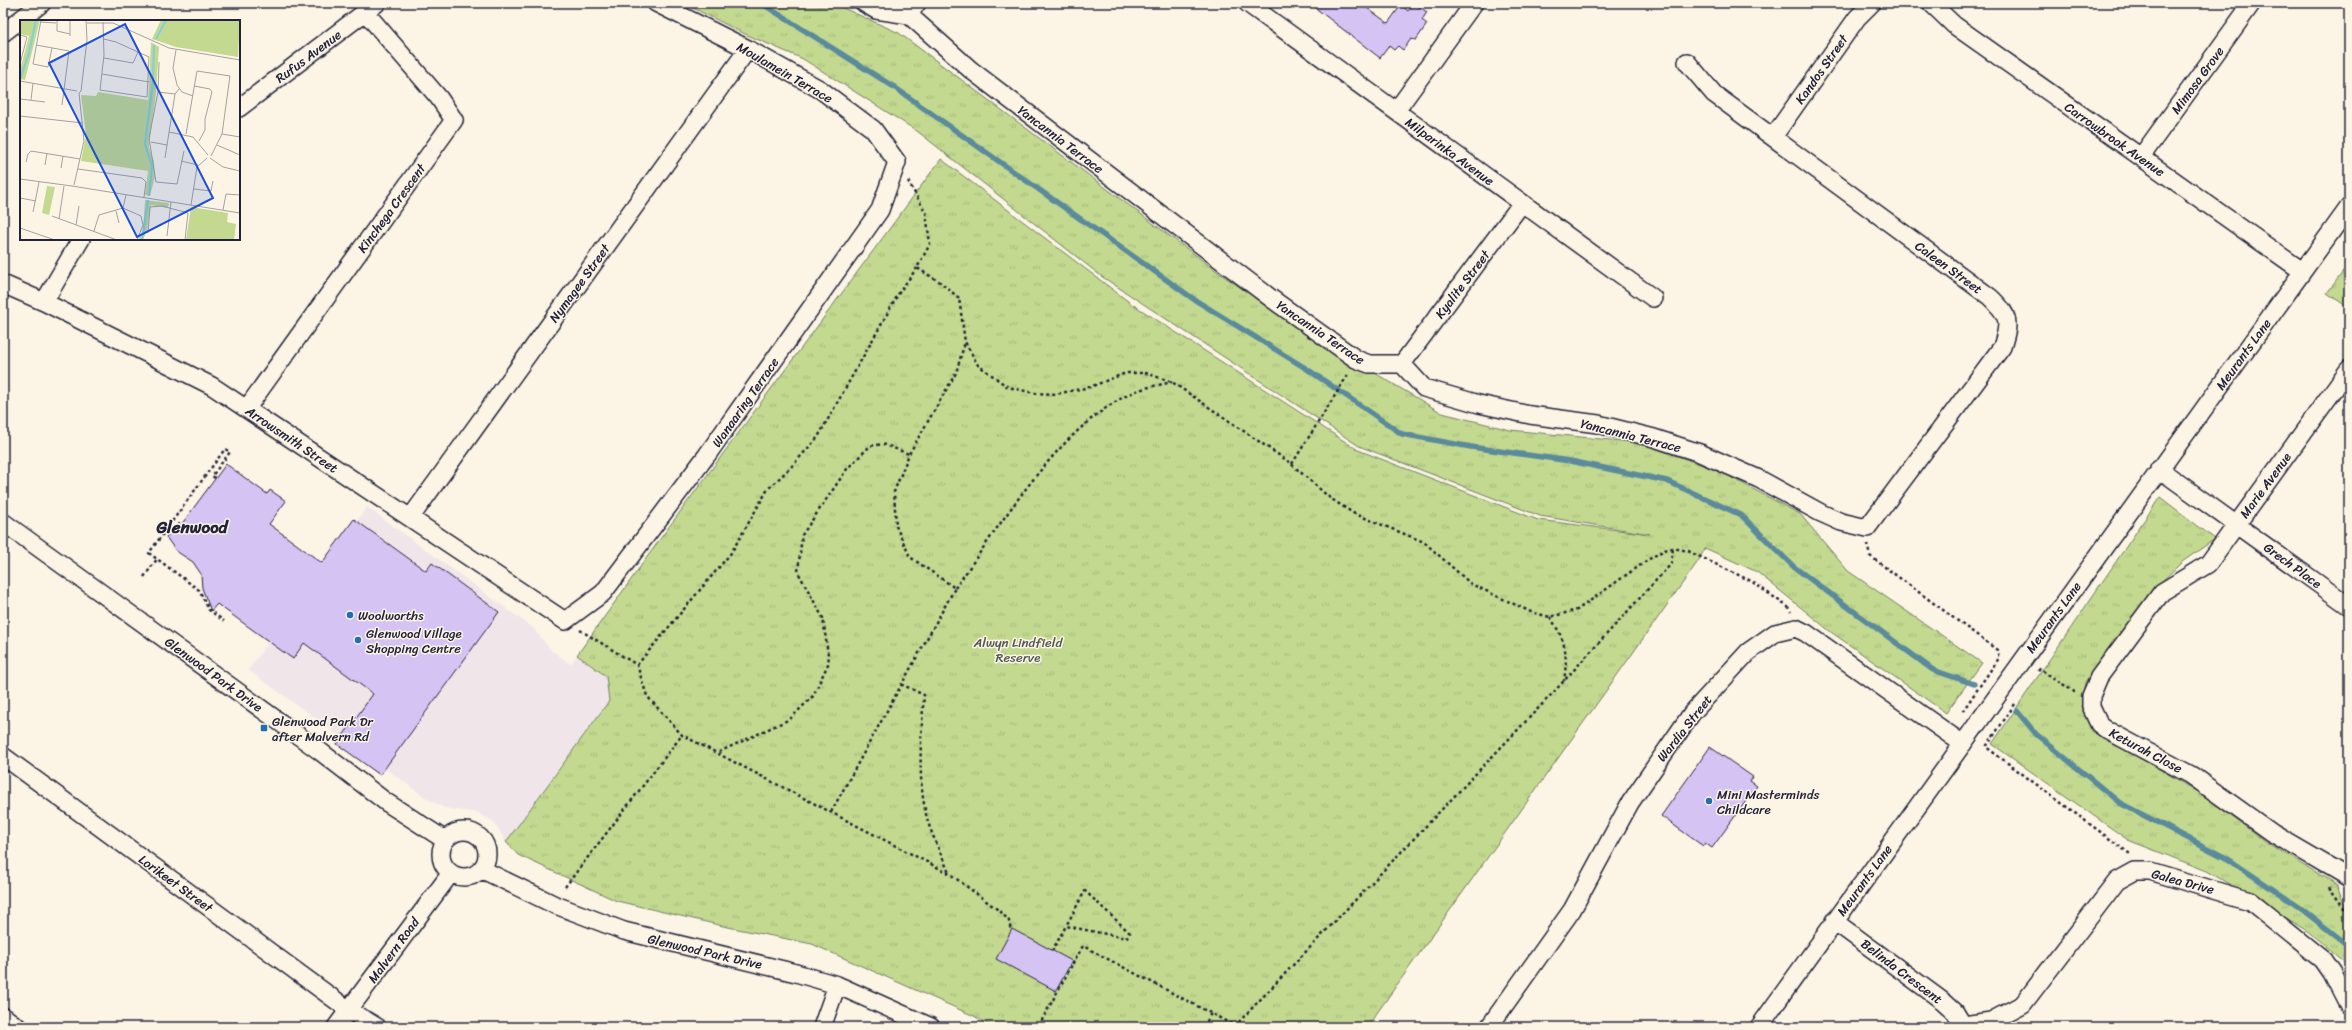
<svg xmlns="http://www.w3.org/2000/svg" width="2352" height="1030" viewBox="0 0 2352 1030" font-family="Sriracha,sans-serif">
<defs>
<pattern id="grass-tufts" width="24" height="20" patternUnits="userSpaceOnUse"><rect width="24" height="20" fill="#c2d98f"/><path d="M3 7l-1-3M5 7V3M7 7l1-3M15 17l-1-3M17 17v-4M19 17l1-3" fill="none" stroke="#a6ba7c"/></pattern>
</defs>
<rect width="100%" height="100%" fill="#fcf5e5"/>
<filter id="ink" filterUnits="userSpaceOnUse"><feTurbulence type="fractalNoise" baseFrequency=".025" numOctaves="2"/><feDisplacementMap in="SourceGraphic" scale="8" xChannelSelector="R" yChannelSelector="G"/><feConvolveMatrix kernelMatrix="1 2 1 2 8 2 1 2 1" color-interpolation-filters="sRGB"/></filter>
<g filter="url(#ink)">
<path fill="#f0e6ea" d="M 367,507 L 532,627 L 552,651 L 571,664 L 577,655 L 606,676 L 609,701 L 506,842 L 494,822 L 487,818 L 478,813 L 444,808 L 429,800 L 248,670 Z"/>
<path fill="url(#grass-tufts)" stroke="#727e65" d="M 683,3 L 832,3 L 899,33 L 1218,272 L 1301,329 L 1442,413 L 1510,430 L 1641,443 L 1719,471 L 1800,514 L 1848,571 L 1982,663 L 1946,713 L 1831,632 L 1757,572 L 1705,548 L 1699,560 L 1367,1027 L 992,1027 L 974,1016 L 812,944 L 723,926 L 617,901 L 518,855 L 506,842 L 609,701 L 606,676 L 577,655 L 663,535 L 941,159 L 1129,302 L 1358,450 L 1538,520 L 1650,534 L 1540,516 L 1359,446 L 1101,276 L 917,131 L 803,59 L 745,34 Z
M 2349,264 L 2349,308 L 2327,293 Z
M 2160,497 L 2215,539 L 2182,562 L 2154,589 L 2085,682 L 2081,708 L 2095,732 L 2199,792 L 2266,842 L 2337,885 L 2344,904 L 2349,910 L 2349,971 L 2345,963 L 2305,929 L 2207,871 L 2128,840 L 1992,744 Z"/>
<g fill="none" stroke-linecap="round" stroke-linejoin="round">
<path stroke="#5a8a9b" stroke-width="5.5" d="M 761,3 L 894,87 L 1195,300 L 1307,369 L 1402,434 L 1471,447 L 1570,461 L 1667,481 L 1741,515 L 1794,567 L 1933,670 L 1974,684
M 2017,711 L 2036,734 L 2120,803 L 2228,859 L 2299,907 L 2349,946"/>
</g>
<path fill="#d5c3f4" stroke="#22223b" d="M 1309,3 L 1360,3 L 1388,23 L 1401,5 L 1408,11 L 1414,3 L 1427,12 L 1422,20 L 1427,24 L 1416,40 L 1411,39 L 1403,50 L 1398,46 L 1394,50 L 1389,46 L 1380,58 Z
M 226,464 L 267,494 L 270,490 L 286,501 L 269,524 L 322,563 L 354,519 L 426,571 L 432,563 L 499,612 L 380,775 L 337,744 L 373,694 L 304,643 L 293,659 L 217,604 L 211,611 L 202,588 L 201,574 L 193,562 L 176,551 L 166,537 L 179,523 L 181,525 Z
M 1710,747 L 1753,777 L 1750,781 L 1757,786 L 1712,848 L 1705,843 L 1703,846 L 1661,816 Z
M 1012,929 L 1072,961 L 1056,991 L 996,959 Z"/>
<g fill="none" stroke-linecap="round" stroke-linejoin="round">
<defs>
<path id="minor" d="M 864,3 L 876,10 L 909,15 L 971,70 L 1272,299 L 1356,359 L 1369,364 L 1402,364 L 1424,388 L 1479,404 L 1530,415 L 1598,424 L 1654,438 L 1700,453 L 1759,479 L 1821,513 L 1841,522 L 1867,528 L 2002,347 C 2010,322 2010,316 1990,297 L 1714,94 L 1687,62
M 1247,3 L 1653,298
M 1931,3 L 1954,25 L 2302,271
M 909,15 L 917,3
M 3,33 L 42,3
M 239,108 L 377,3
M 1396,111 L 1474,3
M 1773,137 L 1857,18 L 1872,3
M 2141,157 L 2252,3
M 3,284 L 44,302 L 212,386 L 565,621 L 603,593 L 707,455 L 880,210 L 897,162 L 873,129 L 821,90 L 748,49 L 656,3
M 44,302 L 81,239
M 1402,364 L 1522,203
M 2349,369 L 2208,564 L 2162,592 L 2099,677 L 2091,696 L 2091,707 L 2099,724 L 2107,730 L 2191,775 L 2272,833 L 2349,878
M 247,408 L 454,120 L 439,98 L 366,13
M 2159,469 L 2349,606
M 411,517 L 748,49
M 3,522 L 321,752 L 386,802 L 445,840
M 3,756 L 349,1010 L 377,1027
M441 854a23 23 0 1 1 46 0a23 23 0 1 1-46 0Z
M 481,869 L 553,904 L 624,931 L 796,973 L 837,985 L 931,1027
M 1834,921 L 1944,1002 L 1955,1012 L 1964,1027
M 3,1016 L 18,1027
M 1964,1025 L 1991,1021 L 2023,1004 L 2117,881 L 2135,871 L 2150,871 L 2250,901 L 2323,960 L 2332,973 L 2349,1006
M 336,1027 L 451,873
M 822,1027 L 837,985
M 1489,1027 L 1572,910 L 1630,803 L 1692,713 L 1748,652 L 1775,633 L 1796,628 L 1806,633 L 1963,744
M 1759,1027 L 2349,207"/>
</defs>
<use href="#minor" stroke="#22223b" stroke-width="20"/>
<path stroke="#22223b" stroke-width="2.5" stroke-dasharray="3 3" stroke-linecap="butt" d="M 908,181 L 926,213 L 930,244 L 917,268 L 940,282 L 959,298 L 965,342 L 978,365 L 1008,387 L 1034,393 L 1056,394 L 1090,387 L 1126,373 L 1146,373 L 1172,382 L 1289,462 L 1330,498 L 1353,513 L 1424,542 L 1471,584 L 1531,612 L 1550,617 L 1577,610 L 1646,561 L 1664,550 L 1673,548 L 1688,551 L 1751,581 L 1788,607 L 1791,612
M 1292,464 L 1349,373
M 215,478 L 212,476 L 230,452 L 225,449 L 149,553 L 199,590 L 209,610 L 224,621
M 1867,544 L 1870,556 L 1997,650 L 1999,658 L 1962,712
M 144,577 L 157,559
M 955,588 C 1002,523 1060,425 1134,392 C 1145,387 1160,385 1172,382
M 1550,617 C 1566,641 1568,653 1564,681
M 580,630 L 637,665 L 647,696 L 682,735 L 950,874 L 1001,912 L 1009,921 L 1011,931
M 637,665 L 731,553 L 768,489 L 792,466 L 818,437 L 900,291 L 917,268
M 2038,671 L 2040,669 L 2076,693
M 901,684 L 924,695 C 921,737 916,787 930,828 C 936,844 943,858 949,873
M 2015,704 L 1986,747 L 2130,854
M 719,752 L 790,719 L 813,696 L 829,662 L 823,618 L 798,572 L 802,535 L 847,469 L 870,446 L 883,444 L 909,454
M 831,812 L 955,588 L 910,557 L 896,526 L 894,492 L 909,454 L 956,373 L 965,342
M 565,887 L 682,735
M 2329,887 L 2349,915
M 1052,951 L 1066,926 L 1126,938 L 1130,933 L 1085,891 L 1066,926
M 1072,962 L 1073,963 L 1083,946 L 1235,1026 L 1551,695 L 1671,564 L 1673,548
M 1042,1027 L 1042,1020 L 1073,963
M 1204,1027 L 1211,1013"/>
<use href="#minor" stroke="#fcf5e5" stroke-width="17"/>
</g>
</g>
<g fill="#1f6fb2" stroke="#fcf5e5" stroke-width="1.5">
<circle cx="350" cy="615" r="4"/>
<circle cx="358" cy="640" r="4"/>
<rect x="260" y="724" width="8" height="8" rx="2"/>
<circle cx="1709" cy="801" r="4"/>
</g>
<g text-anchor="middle" stroke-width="3" stroke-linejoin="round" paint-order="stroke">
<g font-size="13" fill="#22223b" stroke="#fcf5e5">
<text transform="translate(308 56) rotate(-37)" y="5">Rufus Avenue</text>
<text transform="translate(1821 69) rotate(-55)" y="5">Kandos Street</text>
<text transform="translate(785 72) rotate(30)" y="5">Moulamein Terrace</text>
<text transform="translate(2197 80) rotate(-54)" y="5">Mimosa Grove</text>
<text transform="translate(1061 139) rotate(37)" y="5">Yancannia Terrace</text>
<text transform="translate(2115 139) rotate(35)" y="5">Carrowbrook Avenue</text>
<text transform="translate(1450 151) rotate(36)" y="5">Milparinka Avenue</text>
<text transform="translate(391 208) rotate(-54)" y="5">Kinchega Crescent</text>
<text transform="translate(1949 267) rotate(36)" y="5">Caleen Street</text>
<text transform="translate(579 283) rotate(-54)" y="5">Nymagee Street</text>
<text transform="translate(1462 284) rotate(-53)" y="5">Kyalite Street</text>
<text transform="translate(1321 332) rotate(34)" y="5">Yancannia Terrace</text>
<text transform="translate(2243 354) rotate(-54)" y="5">Meurants Lane</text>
<text transform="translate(745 402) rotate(-55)" y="5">Wanaaring Terrace</text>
<text transform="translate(1631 435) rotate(14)" y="5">Yancannia Terrace</text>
<text transform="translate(292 439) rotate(34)" y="5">Arrowsmith Street</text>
<text transform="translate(2265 485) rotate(-54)" y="5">Marie Avenue</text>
<text transform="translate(2293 565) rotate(36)" y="5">Grech Place</text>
<text transform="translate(2053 617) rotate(-54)" y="5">Meurants Lane</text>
<text transform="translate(214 674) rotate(36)" y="5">Glenwood Park Drive</text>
<text transform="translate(1684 728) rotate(-52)" y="5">Wardia Street</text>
<text transform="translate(2146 750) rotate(28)" y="5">Keturah Close</text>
<text transform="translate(1864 880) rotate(-54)" y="5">Meurants Lane</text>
<text transform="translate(2183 881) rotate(15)" y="5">Galea Drive</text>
<text transform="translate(176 883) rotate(36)" y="5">Lorikeet Street</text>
<text transform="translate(393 950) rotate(-54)" y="5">Malvern Road</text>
<text transform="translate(705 951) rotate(13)" y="5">Glenwood Park Drive</text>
<text transform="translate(1902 971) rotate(37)" y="5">Belinda Crescent</text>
</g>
<g font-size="13" fill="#22223b" stroke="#fcf5e5" text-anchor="start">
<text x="358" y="620">Woolworths</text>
<text x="366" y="638">Glenwood Village<tspan x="366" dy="15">Shopping Centre</tspan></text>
<text x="272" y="726">Glenwood Park Dr<tspan x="272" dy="15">after Malvern Rd</tspan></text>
<text x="1717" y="799">Mini Masterminds<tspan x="1717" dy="15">Childcare</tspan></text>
</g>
<g font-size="13" fill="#525954" stroke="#fcf5e5">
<text x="1018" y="647">Alwyn Lindfield<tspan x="1018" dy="15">Reserve</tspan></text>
</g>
<g font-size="17" font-weight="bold" fill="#22223b" stroke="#fcf5e5">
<text x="192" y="533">Glenwood</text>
</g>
</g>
<g transform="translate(20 20)">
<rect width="220" height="220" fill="#fcf5e5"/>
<path d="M 0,0 L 20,0 L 5,60 L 0,59 L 0,50 L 9,16 L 0,14 ZM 141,0 L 220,0 L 218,37 L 156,27 L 132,19 ZM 131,22 L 139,27 L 136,72 L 129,127 L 134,142 L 135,157 L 130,176 L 125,175 L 128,151 L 61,141 L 66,115 L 61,75 L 76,76 L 78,72 L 128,80 L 128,83 ZM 27,166 L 35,167 L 29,195 L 22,193 ZM 125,180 L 149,183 L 148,188 L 131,185 L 127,210 L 123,220 L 118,220 L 123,210 ZM 171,187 L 208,193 L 207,202 L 216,204 L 214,220 L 166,220 Z" fill="#c2d98f"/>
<path d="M 178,0 L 193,0 L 189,21 L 175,18 ZM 200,0 L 215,2 L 211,25 L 196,22 ZM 178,201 L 192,204 L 189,220 L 175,220 ZM 194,204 L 208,206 L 205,220 L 191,220 Z" fill="#c2d98f"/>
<path fill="none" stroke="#80cfdb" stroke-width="2" d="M 136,19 L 146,0M 0,59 L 9,33 L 16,0M 129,176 L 132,146 L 125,124 L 133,62 L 134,25M 122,220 L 128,180"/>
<path fill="none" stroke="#a5a1a1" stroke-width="1" d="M 21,0 L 13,44 L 28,47 L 32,28M 37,0 L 37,11 L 50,14M 50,0 L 50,16M 21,2 L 36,3M 83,2 L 84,35 L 80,70 L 127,77 L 129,37 L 96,22 L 84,19M 67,3 L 93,3 L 149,28 L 220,40M 0,15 L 7,17 L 0,44M 16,25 L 49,31 L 42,85M 156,30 L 153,48 L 157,65 L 162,72 L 173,76M 84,38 L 113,43 L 118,32M 139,42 L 138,72 L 129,118 L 136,162 L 157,164 L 164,131M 82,54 L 129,62M 0,61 L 57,71M 174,66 L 190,69 L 192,72 L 185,99 L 185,110 L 179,121M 138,72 L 155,74M 0,79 L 25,82M 11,80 L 13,63M 0,96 L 63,103M 149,112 L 173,117 L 188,135M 166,114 L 177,51 L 210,56 L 202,114 L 191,136M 202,114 L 220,117M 131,122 L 147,125M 197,125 L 220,135M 145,138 L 155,74 L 159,69M 190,138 L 203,147 L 220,151M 161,141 L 178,145M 6,142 L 8,134 L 11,131 L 60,139M 25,145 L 27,133M 41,148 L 43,136M 58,149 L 122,158 L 126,162 L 124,177M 0,159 L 52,166M 54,165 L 64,121 L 59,73 L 61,71 L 67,20 L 66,0M 52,166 L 220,193M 174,169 L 191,171 L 193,161M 0,178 L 16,181M 171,185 L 177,147 L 187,138M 103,188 L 121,196 L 123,205 L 117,220M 203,190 L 206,174 L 220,175M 96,191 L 99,203M 13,192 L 19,162M 32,196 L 97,220M 39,199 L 44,166M 56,205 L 59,186M 0,208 L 35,220M 74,211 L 79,195 L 103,188 L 106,175M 128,213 L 130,187 L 142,186 L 168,193 L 165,220M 147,216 L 151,182"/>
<path fill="#1d4ed8" fill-opacity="0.15" stroke="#1d4ed8" stroke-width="2" d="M 105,4 L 193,178 L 117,217 L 29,43 Z"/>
<rect width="220" height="220" fill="none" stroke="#22223b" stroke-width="2"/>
</g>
<rect width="2352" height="1030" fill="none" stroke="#fcf5e5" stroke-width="16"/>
<rect x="8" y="8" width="2336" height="1014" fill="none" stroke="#22223b" stroke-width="1.5" filter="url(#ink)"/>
</svg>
